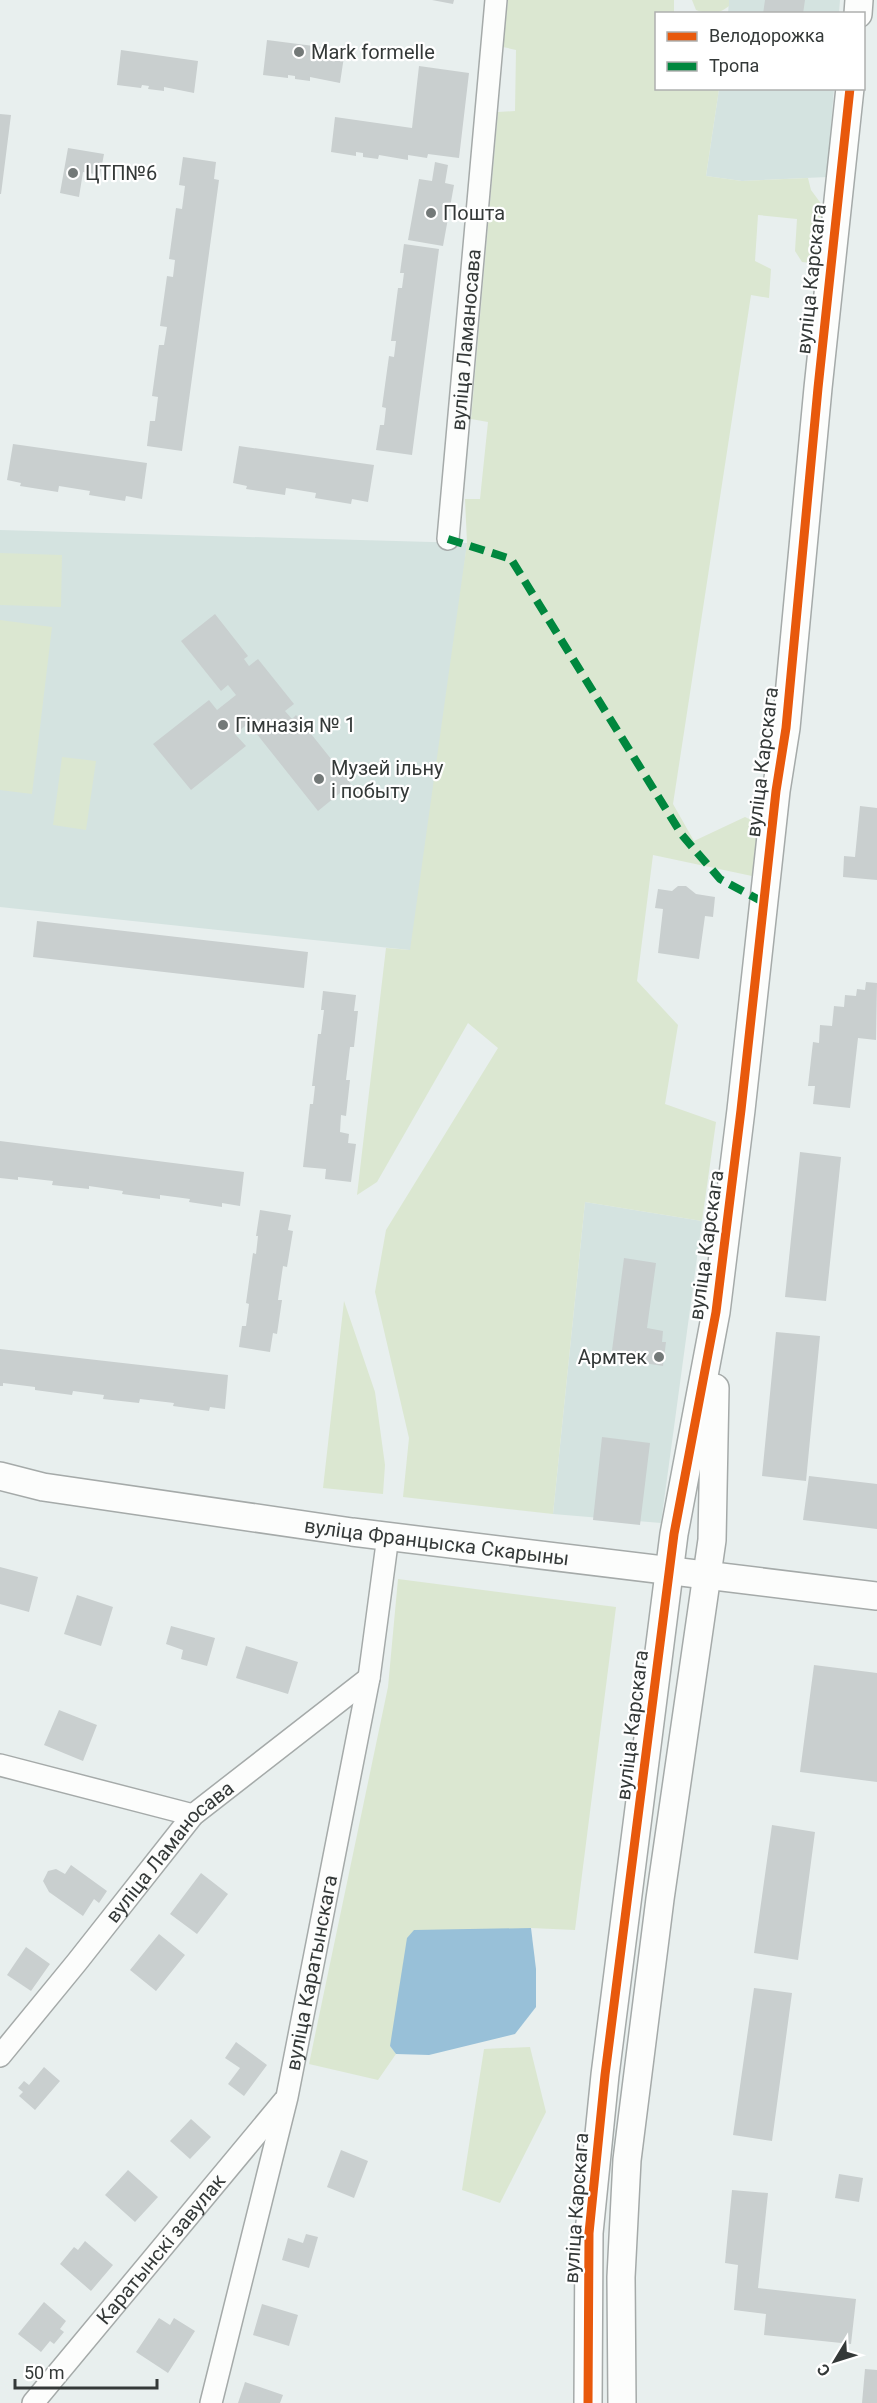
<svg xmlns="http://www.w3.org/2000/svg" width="877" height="2403" viewBox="0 0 877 2403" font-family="Roboto,sans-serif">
<rect width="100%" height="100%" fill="#e8efee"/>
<path fill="#d4e3e0" d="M 729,0 L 840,0 L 839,13 L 728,14 Z
M 719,89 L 834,89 L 827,177 L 742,181 L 706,176 Z
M 0,530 L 467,543 L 419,951 L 0,907 Z
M 585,1202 L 702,1221 L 661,1523 L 553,1514 Z"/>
<path fill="#dbe7d1" d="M 508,0 L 674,0 L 674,13 L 656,14 L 656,88 L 719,89 L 706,176 L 742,181 L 808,178 L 811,190 L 825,209 L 821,256 L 811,263 L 802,262 L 795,251 L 797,219 L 758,215 L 755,261 L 771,269 L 769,298 L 751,295 L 673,804 L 694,841 L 745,817 L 758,823 L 752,876 L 653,855 L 637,981 L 678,1025 L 665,1104 L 716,1122 L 702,1221 L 585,1202 L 553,1514 L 403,1497 L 409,1438 L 375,1292 L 386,1230 L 498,1048 L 468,1023 L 377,1182 L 357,1195 L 386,948 L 410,950 L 467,543 L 465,499 L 480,499 L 488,422 L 471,419 L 498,112 L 515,111 L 516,50 L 503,47 Z
M 692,0 L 729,0 L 729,6 C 718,15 709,15 696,10 Z
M 0,553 L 62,555 L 61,607 L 0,605 Z
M 0,620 L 52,627 L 32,794 L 0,790 Z
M 62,757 L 96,761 L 86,830 L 53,825 Z
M 344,1301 L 375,1392 L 385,1465 L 383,1494 L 323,1488 Z
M 398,1579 L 616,1607 L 575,1930 L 531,1928 L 390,2046 L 396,2054 L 378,2080 L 309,2064 L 388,1687 Z
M 530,2047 L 546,2112 L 500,2203 L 462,2190 L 484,2049 Z"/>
<path fill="#98c0d8" d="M 531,1928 L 536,1969 L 536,2007 L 515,2034 L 429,2055 L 396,2054 L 390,2046 L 407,1938 L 414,1930 Z"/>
<path fill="#c9cfcf" d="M 432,0 L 454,0 L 453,4 Z
M 765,0 L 805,0 L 803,14 L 763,14 Z
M 267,40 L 345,50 L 340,83 L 310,77 L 310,81 L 295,79 L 295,76 L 288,75 L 288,78 L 263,75 Z
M 121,50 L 198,61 L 194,93 L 164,87 L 164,91 L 148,89 L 149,86 L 142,85 L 141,88 L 117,85 Z
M 419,66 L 469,73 L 459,158 L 428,154 L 427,158 L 408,155 L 408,160 L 379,155 L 378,159 L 363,157 L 363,153 L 356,152 L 356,156 L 331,152 L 335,117 L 412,128 Z
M 0,114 L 11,115 L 1,194 L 0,194 Z
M 68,148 L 104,154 L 100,175 L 83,172 L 79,197 L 60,193 Z
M 183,157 L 216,162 L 214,179 L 219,180 L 182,451 L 147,446 L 150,421 L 155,421 L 158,397 L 152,396 L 159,345 L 164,345 L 167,327 L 160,326 L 167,276 L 173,277 L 175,260 L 169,259 L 176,208 L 182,209 L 185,186 L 179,185 Z
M 435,162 L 448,165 L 445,183 L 454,185 L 443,246 L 408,240 L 419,179 L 432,181 Z
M 404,244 L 439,249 L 412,455 L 376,450 L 380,425 L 384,425 L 386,408 L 382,407 L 389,356 L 394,357 L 396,341 L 391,341 L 398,288 L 402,288 L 404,273 L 400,273 Z
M 13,444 L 147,463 L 142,499 L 126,496 L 125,501 L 89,495 L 90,491 L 59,486 L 58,492 L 20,486 L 21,483 L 7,480 Z
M 239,446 L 374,465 L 368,502 L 352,499 L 351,504 L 315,498 L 316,493 L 286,488 L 285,495 L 246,489 L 247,486 L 233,483 Z
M 215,614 L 248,656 L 244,659 L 249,666 L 258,659 L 294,704 L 285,711 L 292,719 L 296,715 L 351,784 L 318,811 L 256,733 L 262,728 L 254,719 L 235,734 L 246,746 L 191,790 L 153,744 L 209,700 L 217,710 L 236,695 L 228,685 L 221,691 L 181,641 Z
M 860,806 L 877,808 L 877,880 L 843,877 L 844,856 L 855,857 Z
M 678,886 L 686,886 L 696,894 L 715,897 L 713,917 L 705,916 L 699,959 L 658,953 L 663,909 L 655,908 L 658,889 L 672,891 Z
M 37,921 L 308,952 L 304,988 L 33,957 Z
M 866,982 L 877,983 L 876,1040 L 858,1038 L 850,1108 L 813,1104 L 815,1086 L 808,1086 L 813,1042 L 819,1043 L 820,1025 L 832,1026 L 834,1006 L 844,1007 L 845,995 L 856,996 L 857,989 L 865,990 Z
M 323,991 L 356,995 L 354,1011 L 358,1011 L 354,1047 L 350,1047 L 346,1080 L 350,1080 L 346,1116 L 341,1115 L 340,1132 L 349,1134 L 348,1143 L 356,1144 L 351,1182 L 325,1179 L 326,1169 L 303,1167 L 310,1104 L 313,1104 L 315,1086 L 312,1086 L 318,1034 L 321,1034 L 324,1010 L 321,1010 Z
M 0,1141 L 244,1172 L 240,1206 L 222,1203 L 222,1207 L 189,1202 L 190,1199 L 160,1195 L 160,1199 L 122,1194 L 123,1191 L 89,1186 L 89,1189 L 52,1185 L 53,1181 L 18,1177 L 18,1180 L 0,1178 Z
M 800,1152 L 841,1157 L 826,1301 L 785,1297 Z
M 260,1210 L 291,1215 L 288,1230 L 293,1231 L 287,1267 L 283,1266 L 278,1300 L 282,1300 L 277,1334 L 273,1333 L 270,1352 L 239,1347 L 242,1326 L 246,1326 L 249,1304 L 246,1303 L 253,1253 L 256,1254 L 258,1236 L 256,1236 Z
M 624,1258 L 656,1263 L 647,1328 L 663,1331 L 662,1342 L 666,1342 L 663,1366 L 611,1358 Z
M 776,1332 L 820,1336 L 806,1481 L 762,1476 Z
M 0,1349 L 228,1375 L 225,1409 L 210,1407 L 209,1411 L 173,1406 L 174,1403 L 140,1399 L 139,1403 L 103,1399 L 104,1395 L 73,1391 L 72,1395 L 35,1390 L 35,1387 L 3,1383 L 3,1386 L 0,1386 Z
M 602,1437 L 650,1443 L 640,1525 L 593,1520 Z
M 809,1476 L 877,1484 L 877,1529 L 803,1520 Z
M 0,1567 L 38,1577 L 29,1612 L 0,1604 Z
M 77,1595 L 113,1607 L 101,1646 L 64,1634 Z
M 171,1626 L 215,1638 L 207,1666 L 181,1659 L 183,1650 L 166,1644 Z
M 246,1646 L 298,1662 L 288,1694 L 236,1678 Z
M 814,1665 L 877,1673 L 877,1782 L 800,1772 Z
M 59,1710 L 97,1725 L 83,1761 L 44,1745 Z
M 772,1825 L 815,1832 L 798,1960 L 754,1953 Z
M 71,1865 L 107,1891 L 99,1903 L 94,1899 L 83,1916 L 49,1892 L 43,1881 L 48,1871 L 56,1869 L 65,1874 Z
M 201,1873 L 228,1894 L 197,1934 L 170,1914 Z
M 159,1934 L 185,1955 L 156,1991 L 130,1970 Z
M 26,1947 L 50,1964 L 31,1991 L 7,1975 Z
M 754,1988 L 792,1993 L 772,2141 L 733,2135 Z
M 236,2042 L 267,2065 L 244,2096 L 228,2084 L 240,2068 L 225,2058 Z
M 44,2067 L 60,2081 L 35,2110 L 19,2096 L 23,2092 L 18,2088 L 24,2081 L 29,2085 Z
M 191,2119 L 211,2137 L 190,2159 L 170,2141 Z
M 341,2150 L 368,2161 L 354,2198 L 327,2187 Z
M 128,2170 L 158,2197 L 135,2222 L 105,2195 Z
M 839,2174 L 863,2178 L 859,2202 L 835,2198 Z
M 732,2190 L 768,2193 L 758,2288 L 856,2299 L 851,2344 L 764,2335 L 766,2314 L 734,2310 L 738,2265 L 725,2263 Z
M 306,2234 L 318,2237 L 309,2268 L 282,2260 L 288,2238 L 303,2243 Z
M 85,2241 L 113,2265 L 91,2291 L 60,2264 L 74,2247 L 78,2250 Z
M 44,2302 L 66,2321 L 60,2329 L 64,2332 L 54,2344 L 50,2341 L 41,2352 L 18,2334 Z
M 262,2304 L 298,2315 L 289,2346 L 253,2335 Z
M 159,2318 L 170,2325 L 174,2318 L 195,2331 L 168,2373 L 136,2352 Z
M 865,2369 L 877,2370 L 877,2403 L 862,2403 Z
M 245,2382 L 283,2395 L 280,2403 L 238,2403 Z"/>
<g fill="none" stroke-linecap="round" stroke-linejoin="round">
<defs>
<g id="minor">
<path id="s1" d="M 448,539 L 496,0"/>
<path d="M 0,1765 L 193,1815"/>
<path id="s2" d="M 0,2056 L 77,1962 L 193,1815 L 369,1678"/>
<path id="s3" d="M 33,2403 L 284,2101"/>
<path id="s4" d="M 211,2403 L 287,2097 L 369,1678 L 388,1536"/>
</g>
<g id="tertiary">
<path d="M 858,14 L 859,0"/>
<path id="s5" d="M 0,1476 L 43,1487 L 352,1532 L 877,1596"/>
<path d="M 588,2403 L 589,2233 L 605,2075 L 674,1534 L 716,1312 L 741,1110 L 776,791 L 786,728 L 818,388 L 850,88"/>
<path d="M 622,2403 L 621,2277 L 627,2160 L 660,1899 L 712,1540 L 715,1388"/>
</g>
</defs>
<use href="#minor" stroke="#a5aaa9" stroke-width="24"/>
<use href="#tertiary" stroke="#a5aaa9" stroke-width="30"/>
<use href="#minor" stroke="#fcfdfc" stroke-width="21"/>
<use href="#tertiary" stroke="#fcfdfc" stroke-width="27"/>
<path stroke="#00873e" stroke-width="8" stroke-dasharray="15 8" stroke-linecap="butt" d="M 448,539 L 511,559 L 682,835 L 720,879 L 763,902"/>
<defs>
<path id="cycleway" d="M 588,2403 L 589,2233 L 605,2075 L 674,1534 L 716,1312 L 741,1110 L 776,791 L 786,728 L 818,388 L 850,88"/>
</defs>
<use href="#cycleway" stroke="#fff" stroke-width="13"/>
<use href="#cycleway" stroke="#e8590c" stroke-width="9"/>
</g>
<g fill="#737978" stroke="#fff" stroke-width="2">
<circle cx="299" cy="52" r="6"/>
<circle cx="73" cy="173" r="6"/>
<circle cx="431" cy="213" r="6"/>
<circle cx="223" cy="725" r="6"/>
<circle cx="319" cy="779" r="6"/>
<circle cx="659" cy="1357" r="6"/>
</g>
<g text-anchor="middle" stroke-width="4.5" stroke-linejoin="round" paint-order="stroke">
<g font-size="20" fill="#343938" stroke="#fff" text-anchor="start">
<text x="311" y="59">Mark formelle</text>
<text x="85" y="180">ЦТП№6</text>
<text x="443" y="220">Пошта</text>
<text x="235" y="732">Гімназія № 1</text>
<text x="331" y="775">Музей ільну<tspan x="331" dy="23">і побыту</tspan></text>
<text x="647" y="1364" text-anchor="end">Армтек</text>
</g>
<g font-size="20" fill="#343938" stroke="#fff">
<text transform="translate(811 279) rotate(-84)" y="7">вуліца Карскага</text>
<text dy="7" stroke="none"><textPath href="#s1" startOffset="200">вуліца Ламаносава</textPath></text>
<text transform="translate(762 762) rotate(-83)" y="7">вуліца Карскага</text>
<text transform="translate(706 1245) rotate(-82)" y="7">вуліца Карскага</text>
<text dy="7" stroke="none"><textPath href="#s5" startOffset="442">вуліца Францыска Скарыны</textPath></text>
<text transform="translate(632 1725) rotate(-83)" y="7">вуліца Карскага</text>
<text dy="7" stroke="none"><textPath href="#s2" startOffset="266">вуліца Ламаносава</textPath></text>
<text dy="7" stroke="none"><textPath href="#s4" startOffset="442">вуліца Каратынскага</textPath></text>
<text transform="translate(576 2208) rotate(-86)" y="7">вуліца Карскага</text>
<text dy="7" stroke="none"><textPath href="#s3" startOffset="200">Каратынскі завулак</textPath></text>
</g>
</g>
<rect x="655" y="12" width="210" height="78" fill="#ffffff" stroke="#aeb0af" stroke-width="1.5"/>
<rect x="667" y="32" width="30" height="9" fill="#e8590c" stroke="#aeb0af" stroke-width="1.5"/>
<text x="709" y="42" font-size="18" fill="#343938">Велодорожка</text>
<rect x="667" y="62" width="30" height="9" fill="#00873e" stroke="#aeb0af" stroke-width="1.5"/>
<text x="709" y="72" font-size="18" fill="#343938">Тропа</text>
<g transform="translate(835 2361) rotate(232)" stroke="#ffffff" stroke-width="4.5" paint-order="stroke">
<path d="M0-4.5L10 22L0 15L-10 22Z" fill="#343938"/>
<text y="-9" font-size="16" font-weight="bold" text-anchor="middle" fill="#343938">С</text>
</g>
<path d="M15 2379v9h142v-9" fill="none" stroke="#343938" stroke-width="3"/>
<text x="24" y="2379" font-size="18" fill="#343938" stroke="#ffffff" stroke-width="4.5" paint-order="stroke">50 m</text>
</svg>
